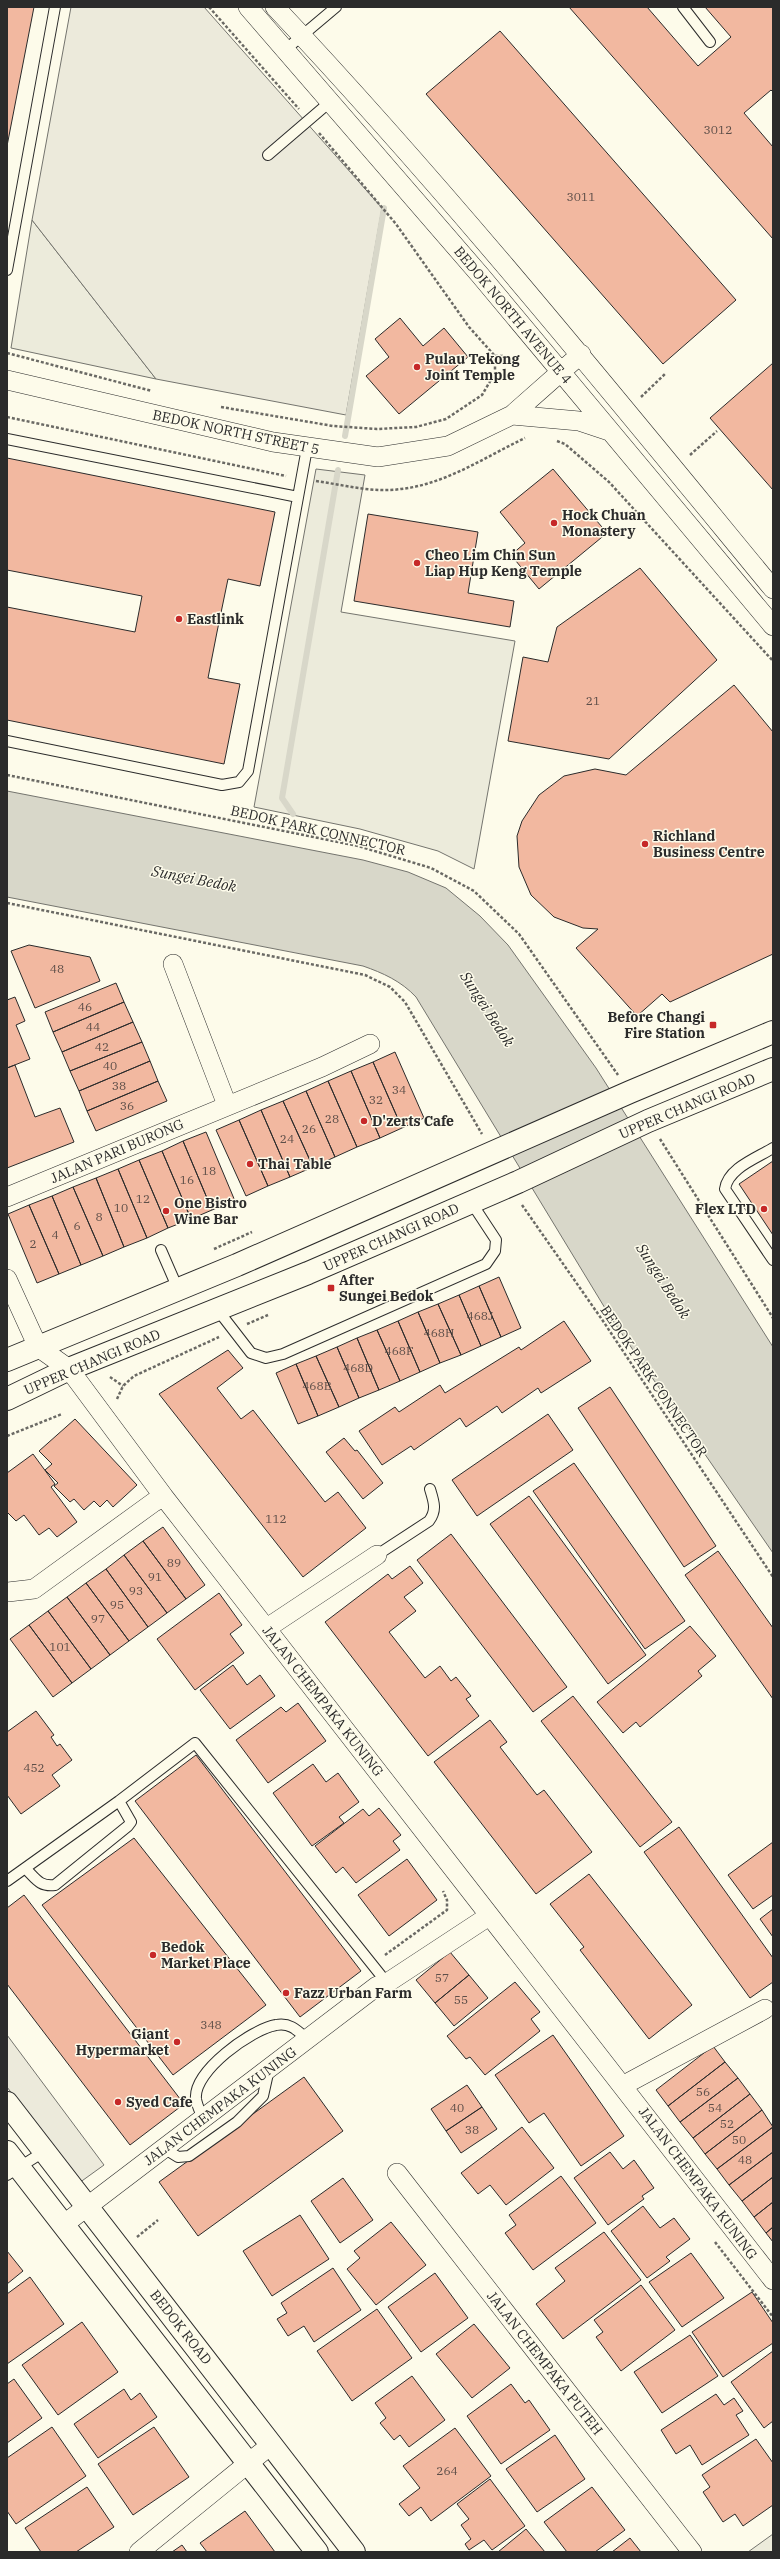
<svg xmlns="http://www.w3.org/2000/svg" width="780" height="2559" viewBox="0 0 780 2559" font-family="'IBM Plex Serif',serif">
<rect width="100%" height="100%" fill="#fdfbea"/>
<path fill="#ecebdb" stroke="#74746e" d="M 32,220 L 156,379 L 11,348 Z
M 316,469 L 365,475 L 341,612 L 515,641 L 474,869 L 438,851 L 360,829 L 254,807 Z
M 773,2534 L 773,2552 L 748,2552 Z"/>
<path fill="#eceadb" stroke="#74746e" d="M 71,7 L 204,7 L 382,208 L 346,415 L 156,379 L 32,220 Z
M 7,2035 L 104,2165 L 79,2183 L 7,2087 Z"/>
<path fill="#d8d7c9" stroke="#74746e" d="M 7,791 L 363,860 L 408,872 L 446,888 L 480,916 L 508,945 L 596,1068 L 773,1347 L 773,1553 L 611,1318 L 416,997 C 401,981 383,973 363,966 L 7,897 Z"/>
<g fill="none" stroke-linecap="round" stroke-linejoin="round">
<path stroke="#d8d7c9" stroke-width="6" d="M 345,436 L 384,208
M 293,814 L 282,798 L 338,470"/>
</g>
<path fill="#f2b8a0" stroke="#2b2b2b" d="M 7,7 L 34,7 L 7,146 Z
M 569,7 L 647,7 L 698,66 L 731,37 L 705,7 L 773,7 L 773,92 L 771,90 L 744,113 L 773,147 L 773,239 Z
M 500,31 L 736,300 L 663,364 L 426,94 Z
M 400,318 L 423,346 L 444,328 L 468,357 L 399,414 L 366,376 L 389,357 L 375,339 Z
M 773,363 L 773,490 L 710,418 Z
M 7,458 L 275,512 L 260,586 L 228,579 L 217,632 L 208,678 L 240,684 L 224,764 L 7,720 L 7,607 L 135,632 L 142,596 L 7,570 Z
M 553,469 L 607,533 L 539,589 L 511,555 L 525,543 L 500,512 Z
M 368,514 L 478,532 L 468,593 L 514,601 L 510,627 L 354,601 Z
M 640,568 L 717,660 L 609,759 L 508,741 L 523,657 L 548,662 L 557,627 Z
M 734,685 L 773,732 L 773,954 L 670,1002 L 662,994 L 637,1016 L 576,948 L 598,929 L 583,928 L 554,917 L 531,895 L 519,867 L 517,836 L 522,821 L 539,795 L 564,776 L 595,769 L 626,775 Z
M 29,945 L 90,957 L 100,981 L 35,1008 L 11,951 Z
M 116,983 L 124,1002 L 53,1032 L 45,1012 Z
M 15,997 L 25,1021 L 16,1025 L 30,1059 L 7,1068 L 7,1000 Z
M 124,1002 L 133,1022 L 62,1052 L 53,1032 Z
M 133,1022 L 142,1042 L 70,1071 L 62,1052 Z
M 142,1042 L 150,1061 L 79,1091 L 70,1071 Z
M 395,1052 L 424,1118 L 402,1128 L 373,1062 Z
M 150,1061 L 158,1081 L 87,1111 L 79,1091 Z
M 373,1062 L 402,1128 L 380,1138 L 351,1071 Z
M 15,1065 L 35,1117 L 60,1108 L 74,1142 L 7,1168 L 7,1068 Z
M 351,1071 L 380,1138 L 357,1147 L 328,1081 Z
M 158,1081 L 167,1101 L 96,1131 L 87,1111 Z
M 328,1081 L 357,1147 L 335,1157 L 306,1091 Z
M 306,1091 L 335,1157 L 313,1167 L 283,1101 Z
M 283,1101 L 313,1167 L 290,1177 L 261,1110 Z
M 261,1110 L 290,1177 L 268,1186 L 239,1120 Z
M 239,1120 L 268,1186 L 246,1196 L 216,1130 Z
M 206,1132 L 235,1201 L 212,1210 L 183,1141 Z
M 183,1141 L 212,1210 L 191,1219 L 162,1151 Z
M 162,1151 L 191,1219 L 168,1228 L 139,1160 Z
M 139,1160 L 168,1228 L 147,1238 L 118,1169 Z
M 773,1161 L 773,1235 L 739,1184 Z
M 118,1169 L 147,1238 L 124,1247 L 96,1178 Z
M 96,1178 L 124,1247 L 103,1256 L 73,1187 Z
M 73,1187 L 103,1256 L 81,1265 L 52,1196 Z
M 52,1196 L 81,1265 L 59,1274 L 29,1205 Z
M 29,1205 L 59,1274 L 37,1283 L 8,1214 Z
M 499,1277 L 521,1328 L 501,1337 L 479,1286 Z
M 479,1286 L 501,1337 L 481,1346 L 459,1295 Z
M 459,1295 L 481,1346 L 461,1355 L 438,1304 Z
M 438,1304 L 461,1355 L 440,1363 L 418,1312 Z
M 418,1312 L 440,1363 L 420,1372 L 398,1321 Z
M 398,1321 L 420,1372 L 400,1381 L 377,1330 Z
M 564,1321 L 591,1361 L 541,1393 L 538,1388 L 502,1413 L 497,1406 L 466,1427 L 460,1418 L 414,1450 L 411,1446 L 382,1465 L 359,1431 L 395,1407 L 399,1412 L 440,1385 L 445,1393 L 519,1347 L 521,1350 Z
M 377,1330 L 400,1381 L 379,1390 L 357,1338 Z
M 357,1338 L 379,1390 L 359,1398 L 337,1347 Z
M 337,1347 L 359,1398 L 339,1407 L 316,1356 Z
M 228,1350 L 243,1368 L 217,1388 L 241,1419 L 253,1410 L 325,1502 L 338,1492 L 366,1528 L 303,1577 L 159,1394 Z
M 316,1356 L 339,1407 L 318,1416 L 296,1364 Z
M 296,1364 L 318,1416 L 298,1424 L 276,1373 Z
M 610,1387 L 716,1546 L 684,1567 L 578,1408 Z
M 548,1414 L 573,1450 L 477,1516 L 452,1480 Z
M 75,1419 L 137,1485 L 113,1507 L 107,1500 L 100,1507 L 94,1501 L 84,1510 L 74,1499 L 70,1502 L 54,1486 L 58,1483 L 45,1470 L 52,1464 L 39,1451 Z
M 344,1438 L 355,1451 L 357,1450 L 383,1483 L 363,1499 L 326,1452 Z
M 33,1454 L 55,1484 L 51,1487 L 77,1522 L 57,1537 L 49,1528 L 39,1535 L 24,1515 L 16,1521 L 7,1512 L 7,1473 Z
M 574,1463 L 685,1621 L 645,1649 L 533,1491 Z
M 529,1496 L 646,1655 L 608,1684 L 490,1524 Z
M 163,1527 L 205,1585 L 186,1599 L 143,1541 Z
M 451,1534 L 567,1687 L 533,1712 L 417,1560 Z
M 143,1541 L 186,1599 L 167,1613 L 124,1555 Z
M 718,1551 L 773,1628 L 773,1699 L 685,1575 Z
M 124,1555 L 167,1613 L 148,1627 L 106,1569 Z
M 410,1566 L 423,1583 L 404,1597 L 416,1611 L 389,1632 L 425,1678 L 440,1666 L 451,1681 L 456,1677 L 471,1696 L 466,1699 L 479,1716 L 428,1756 L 325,1622 L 388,1574 L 392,1579 Z
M 106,1569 L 148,1627 L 129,1641 L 86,1583 Z
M 86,1583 L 129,1641 L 110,1655 L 67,1597 Z
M 219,1593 L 242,1625 L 230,1634 L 244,1653 L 195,1690 L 157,1639 Z
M 67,1597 L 110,1655 L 91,1669 L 48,1611 Z
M 48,1611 L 91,1669 L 72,1683 L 29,1625 Z
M 29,1625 L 72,1683 L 53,1697 L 10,1639 Z
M 690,1626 L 716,1656 L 698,1671 L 702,1676 L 640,1727 L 636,1722 L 623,1733 L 597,1702 Z
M 233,1665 L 247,1685 L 260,1675 L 275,1696 L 230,1729 L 200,1690 Z
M 573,1696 L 672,1822 L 640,1847 L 541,1721 Z
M 298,1703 L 326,1741 L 268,1783 L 236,1740 L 281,1707 L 286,1712 Z
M 36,1711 L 54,1735 L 51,1737 L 57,1746 L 60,1744 L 72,1760 L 52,1775 L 60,1786 L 21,1814 L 7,1795 L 7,1732 Z
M 490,1720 L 507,1742 L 500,1747 L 537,1795 L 544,1790 L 592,1852 L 536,1894 L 434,1762 Z
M 196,1755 L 361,1971 L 300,2017 L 135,1801 Z
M 313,1764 L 326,1782 L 338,1773 L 359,1802 L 339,1817 L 344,1823 L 312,1846 L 273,1793 Z
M 379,1808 L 401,1835 L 393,1841 L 400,1850 L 356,1883 L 343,1867 L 336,1873 L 315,1846 L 363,1809 L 369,1816 Z
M 679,1827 L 773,1958 L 773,1982 L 750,1998 L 644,1852 Z
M 134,1838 L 266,2005 L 173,2075 L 42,1905 Z
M 773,1842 L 773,1895 L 753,1909 L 728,1875 Z
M 407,1859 L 437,1900 L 389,1936 L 358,1895 Z
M 589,1874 L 692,2005 L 649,2039 L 580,1950 L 584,1947 L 550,1904 Z
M 24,1895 L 184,2104 L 130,2145 L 7,1984 L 7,1908 Z
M 773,1909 L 773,1937 L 760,1919 Z
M 450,1952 L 469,1975 L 435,2003 L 416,1980 Z
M 469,1975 L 488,1998 L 454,2026 L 435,2003 Z
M 515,1982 L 540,2012 L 531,2019 L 540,2031 L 485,2075 L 470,2057 L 466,2059 L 447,2036 Z
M 553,2035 L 624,2136 L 581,2166 L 544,2113 L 529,2123 L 495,2075 Z
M 713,2046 L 725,2062 L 668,2106 L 656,2090 Z
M 725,2062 L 738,2078 L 680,2122 L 668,2106 Z
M 304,2077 L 343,2131 L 198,2236 L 159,2182 Z
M 738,2078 L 750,2094 L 693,2138 L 680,2122 Z
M 467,2085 L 482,2107 L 446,2131 L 431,2109 Z
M 750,2094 L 762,2110 L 705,2154 L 693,2138 Z
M 482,2107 L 497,2129 L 461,2153 L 446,2131 Z
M 762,2110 L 773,2127 L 717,2169 L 705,2154 Z
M 522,2127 L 554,2168 L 506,2205 L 490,2185 L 478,2194 L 461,2173 Z
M 773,2127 L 773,2152 L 729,2185 L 717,2169 Z
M 610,2152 L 623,2169 L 634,2160 L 654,2188 L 642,2196 L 644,2199 L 608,2225 L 574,2178 Z
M 773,2152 L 773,2177 L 742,2201 L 729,2185 Z
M 561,2176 L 596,2223 L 533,2270 L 505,2233 L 516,2225 L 509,2215 Z
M 773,2177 L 773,2202 L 754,2217 L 742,2201 Z
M 343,2178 L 373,2220 L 340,2243 L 311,2201 Z
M 773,2202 L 773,2227 L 766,2233 L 754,2217 Z
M 643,2206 L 660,2228 L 674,2218 L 690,2239 L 666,2257 L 670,2261 L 647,2278 L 611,2231 Z
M 300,2215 L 329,2259 L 272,2296 L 243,2251 Z
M 391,2222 L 426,2265 L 376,2305 L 347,2269 L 360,2258 L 354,2251 Z
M 773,2227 L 773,2242 L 766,2233 Z
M 604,2232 L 641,2280 L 563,2339 L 536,2304 L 565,2281 L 555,2268 Z
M 7,2251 L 23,2271 L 7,2284 Z
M 691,2253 L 724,2298 L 682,2327 L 649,2282 Z
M 333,2268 L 361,2310 L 314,2342 L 304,2326 L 288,2336 L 277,2319 L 287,2313 L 281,2303 Z
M 435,2273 L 468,2318 L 421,2352 L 388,2307 Z
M 30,2277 L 64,2324 L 7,2364 L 7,2294 Z
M 641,2285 L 675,2330 L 621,2371 L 596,2337 L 603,2332 L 594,2320 Z
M 752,2292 L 773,2323 L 773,2343 L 723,2377 L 692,2332 Z
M 377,2309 L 412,2358 L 352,2401 L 317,2351 Z
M 82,2322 L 118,2372 L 58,2415 L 22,2365 Z
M 474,2324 L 510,2368 L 472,2398 L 436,2354 Z
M 690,2335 L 718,2376 L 662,2413 L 634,2372 Z
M 773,2351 L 773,2421 L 764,2428 L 731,2382 Z
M 412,2376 L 445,2420 L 409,2447 L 400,2435 L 394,2440 L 380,2423 L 386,2418 L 375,2403 Z
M 14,2379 L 42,2418 L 7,2443 L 7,2384 Z
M 511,2384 L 525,2403 L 529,2400 L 550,2430 L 501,2464 L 467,2416 Z
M 124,2389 L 131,2400 L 140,2393 L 157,2417 L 98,2458 L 74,2424 Z
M 716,2394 L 724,2405 L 734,2398 L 743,2411 L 736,2415 L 749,2435 L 702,2465 L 690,2445 L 676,2454 L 661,2430 Z
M 52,2427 L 86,2476 L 16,2524 L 7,2511 L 7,2458 Z
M 154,2427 L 189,2477 L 133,2515 L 98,2464 Z
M 455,2428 L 491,2476 L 431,2521 L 421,2507 L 409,2516 L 399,2504 L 420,2488 L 403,2466 Z
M 555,2435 L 585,2479 L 537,2512 L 506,2469 Z
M 756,2439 L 773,2463 L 773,2505 L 743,2526 L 735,2514 L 723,2522 L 703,2492 L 710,2487 L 702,2475 Z
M 490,2479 L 525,2526 L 492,2550 L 484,2540 L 469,2550 L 465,2544 L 471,2539 L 461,2525 L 469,2519 L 457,2504 Z
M 87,2487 L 114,2527 L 76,2552 L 41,2552 L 25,2528 Z
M 592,2487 L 625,2530 L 595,2552 L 567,2552 L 544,2522 Z
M 245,2511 L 275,2552 L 207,2552 L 200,2543 Z
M 526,2529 L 545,2552 L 498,2552 Z
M 630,2538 L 641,2552 L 612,2552 Z
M 182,2545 L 187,2552 L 172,2552 Z"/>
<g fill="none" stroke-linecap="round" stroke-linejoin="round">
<defs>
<path id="service" d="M 683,7 L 710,42
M 285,50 L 336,7
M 268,155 L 331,101
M 7,270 L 55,7
M 7,439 L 298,497
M 7,741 L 222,785 L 239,782 L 248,771 L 307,448
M 773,1148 C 757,1158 728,1168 725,1189 L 773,1260
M 161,1250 L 178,1289
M 217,1309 L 251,1353 L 266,1358 L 283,1354 L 486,1264 L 495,1251 L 496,1240 L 471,1202
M 377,1555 L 429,1521 C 437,1510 434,1502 430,1489
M 26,1869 C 36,1879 40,1887 55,1885 L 128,1826 L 131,1822 L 119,1801
M 7,1881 L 119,1801 L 195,1743 L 387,1983
M 203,2119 C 201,2113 197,2106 196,2099 C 193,2071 252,2029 276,2025 C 290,2022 298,2031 308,2040
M 165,2149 L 178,2157 L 189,2156 L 237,2122 L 263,2096 L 269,2069
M 7,2175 L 45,2151"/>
<path id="minor" d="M 248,7 L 480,275 L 773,626
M 275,7 C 450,193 611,392 773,589
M 7,380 L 273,442 L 378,457 L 448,446 L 512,415 L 581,354
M 512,415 L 579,421 L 609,431
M 173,964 L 227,1105
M 7,1197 L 322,1067 L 370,1044
M 7,1279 L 38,1347 L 69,1369 L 164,1497 L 773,2280
M 8,1592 L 34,1589 L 154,1502 L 164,1497
M 267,1628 L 377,1555
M 624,2085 L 765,2009
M 397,2173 L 692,2552
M 63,2225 L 377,1986 L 387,1983 L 489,1916
M 139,2552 L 272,2444"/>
<path id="tertiary" d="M 7,1360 L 237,1265 L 630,1092 L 773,1032
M 7,1399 L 69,1369 L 308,1273 L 518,1182 L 648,1121 L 773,1069
M 7,2103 L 354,2552
M 7,2152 L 317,2552"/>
</defs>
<use href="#service" stroke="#2b2b2b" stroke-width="12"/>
<use href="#minor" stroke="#2b2b2b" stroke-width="20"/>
<use href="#tertiary" stroke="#2b2b2b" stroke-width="24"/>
<path stroke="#6a6964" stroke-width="2.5" stroke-dasharray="3 2" stroke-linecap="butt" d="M 209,7 L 299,109
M 7,353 L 152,391
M 495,356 L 505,356
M 641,397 L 666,373
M 221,407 L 333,426 L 377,429 L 416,427 L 446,419 L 482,395 L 495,373 L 495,356 L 469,327 L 396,224 L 319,133
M 7,417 L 286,476
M 557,441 L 565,444 L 609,482 L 773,661
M 690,455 L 717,431
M 316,481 C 344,485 373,493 401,489 C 446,484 485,457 525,438
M 7,775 L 358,846 L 431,868 L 474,891 L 519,934 L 618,1075
M 7,903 L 365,975 L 390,987 L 405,1002 L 482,1134
M 660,1139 L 773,1318
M 522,1205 L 603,1321 L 773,1577
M 214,1249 L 252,1232
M 247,1324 L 268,1315
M 110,1377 L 123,1386
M 117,1399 L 123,1386 L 134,1376 L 219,1337
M 7,1436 L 62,1414
M 385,1955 L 447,1910 L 447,1900 L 443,1891
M 137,2237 L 158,2220
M 715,2242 L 773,2317"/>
<use href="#service" stroke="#fdfbea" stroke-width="10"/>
<use href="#minor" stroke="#fdfbea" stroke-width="19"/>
<use href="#tertiary" stroke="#fdfbea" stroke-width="22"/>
</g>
<g fill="#c62828" stroke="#fdfbea" stroke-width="1.5">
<circle cx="417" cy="367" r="4"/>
<circle cx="554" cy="523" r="4"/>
<circle cx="417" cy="563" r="4"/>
<circle cx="179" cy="619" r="4"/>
<circle cx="645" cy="844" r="4"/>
<rect x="709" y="1021" width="8" height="8" rx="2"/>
<circle cx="364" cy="1121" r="4"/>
<circle cx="250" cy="1164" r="4"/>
<circle cx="764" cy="1209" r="4"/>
<circle cx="166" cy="1211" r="4"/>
<rect x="327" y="1284" width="8" height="8" rx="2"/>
<circle cx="153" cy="1955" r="4"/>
<circle cx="286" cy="1993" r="4"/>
<circle cx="177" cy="2042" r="4"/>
<circle cx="118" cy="2102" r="4"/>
</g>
<g text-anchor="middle" stroke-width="3" stroke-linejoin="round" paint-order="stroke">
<g font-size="12" fill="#5d4e48">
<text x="718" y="134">3012</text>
<text x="581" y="201">3011</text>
<text x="593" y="705">21</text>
<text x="57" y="973">48</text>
<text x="85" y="1011">46</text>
<text x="93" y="1031">44</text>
<text x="102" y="1051">42</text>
<text x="110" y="1070">40</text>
<text x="119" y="1090">38</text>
<text x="399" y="1094">34</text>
<text x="376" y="1104">32</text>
<text x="127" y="1110">36</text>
<text x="332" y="1123">28</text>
<text x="309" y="1133">26</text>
<text x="287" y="1143">24</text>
<text x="209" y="1175">18</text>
<text x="187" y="1184">16</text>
<text x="143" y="1203">12</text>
<text x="121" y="1212">10</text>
<text x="99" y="1221">8</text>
<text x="77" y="1230">6</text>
<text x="55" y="1239">4</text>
<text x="33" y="1248">2</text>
<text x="480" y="1320">468J</text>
<text x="439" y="1337">468H</text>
<text x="399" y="1355">468F</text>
<text x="358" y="1372">468D</text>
<text x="317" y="1390">468B</text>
<text x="276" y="1523">112</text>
<text x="174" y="1567">89</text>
<text x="155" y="1581">91</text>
<text x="136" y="1595">93</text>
<text x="117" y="1609">95</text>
<text x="98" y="1623">97</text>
<text x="60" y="1651">101</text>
<text x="34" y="1772">452</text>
<text x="442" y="1982">57</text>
<text x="461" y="2004">55</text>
<text x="211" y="2029">348</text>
<text x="703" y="2096">56</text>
<text x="457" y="2112">40</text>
<text x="715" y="2112">54</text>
<text x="727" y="2128">52</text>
<text x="472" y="2134">38</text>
<text x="739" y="2144">50</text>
<text x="745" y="2164">48</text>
<text x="447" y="2475">264</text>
</g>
<g font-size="14" fill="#2b2b2b" stroke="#fdfbea">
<text transform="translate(513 315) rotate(50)" y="5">BEDOK NORTH AVENUE 4</text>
<text transform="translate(236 432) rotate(12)" y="5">BEDOK NORTH STREET 5</text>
<text transform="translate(318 830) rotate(13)" y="5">BEDOK PARK CONNECTOR</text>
<text transform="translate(687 1106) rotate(-23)" y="5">UPPER CHANGI ROAD</text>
<text transform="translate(117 1151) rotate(-23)" y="5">JALAN PARI BURONG</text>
<text transform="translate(391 1237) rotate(-24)" y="5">UPPER CHANGI ROAD</text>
<text transform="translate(92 1362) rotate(-23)" y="5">UPPER CHANGI ROAD</text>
<text transform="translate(654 1381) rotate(56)" y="5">BEDOK PARK CONNECTOR</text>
<text transform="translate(323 1701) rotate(52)" y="5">JALAN CHEMPAKA KUNING</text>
<text transform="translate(220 2106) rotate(-37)" y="5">JALAN CHEMPAKA KUNING</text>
<text transform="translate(698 2183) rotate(53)" y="5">JALAN CHEMPAKA KUNING</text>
<text transform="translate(181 2327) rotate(52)" y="5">BEDOK ROAD</text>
<text transform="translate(545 2363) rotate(52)" y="5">JALAN CHEMPAKA PUTEH</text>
</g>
<g font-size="14" font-weight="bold" fill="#2b2b2b" stroke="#fdfbea" text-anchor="start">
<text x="425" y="364">Pulau Tekong<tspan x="425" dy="16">Joint Temple</tspan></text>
<text x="562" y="520">Hock Chuan<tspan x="562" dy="16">Monastery</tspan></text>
<text x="425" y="560">Cheo Lim Chin Sun<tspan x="425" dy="16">Liap Hup Keng Temple</tspan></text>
<text x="187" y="624">Eastlink</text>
<text x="653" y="841">Richland<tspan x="653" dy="16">Business Centre</tspan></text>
<text x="705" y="1022" text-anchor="end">Before Changi<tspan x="705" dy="16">Fire Station</tspan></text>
<text x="372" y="1126">D'zerts Cafe</text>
<text x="258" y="1169">Thai Table</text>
<text x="174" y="1208">One Bistro<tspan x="174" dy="16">Wine Bar</tspan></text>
<text x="756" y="1214" text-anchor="end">Flex LTD</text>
<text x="339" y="1285">After<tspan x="339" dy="16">Sungei Bedok</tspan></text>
<text x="161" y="1952">Bedok<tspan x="161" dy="16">Market Place</tspan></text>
<text x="294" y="1998">Fazz Urban Farm</text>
<text x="169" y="2039" text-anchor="end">Giant<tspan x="169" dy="16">Hypermarket</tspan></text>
<text x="126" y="2107">Syed Cafe</text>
</g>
<g font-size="15" font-style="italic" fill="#2b2b2b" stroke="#fdfbea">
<text transform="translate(194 879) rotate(11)" y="5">Sungei Bedok</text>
<text transform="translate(487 1009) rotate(57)" y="5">Sungei Bedok</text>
<text transform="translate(663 1281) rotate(57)" y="5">Sungei Bedok</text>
</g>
</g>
<rect width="780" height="2559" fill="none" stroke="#2b2b2b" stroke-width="16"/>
</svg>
